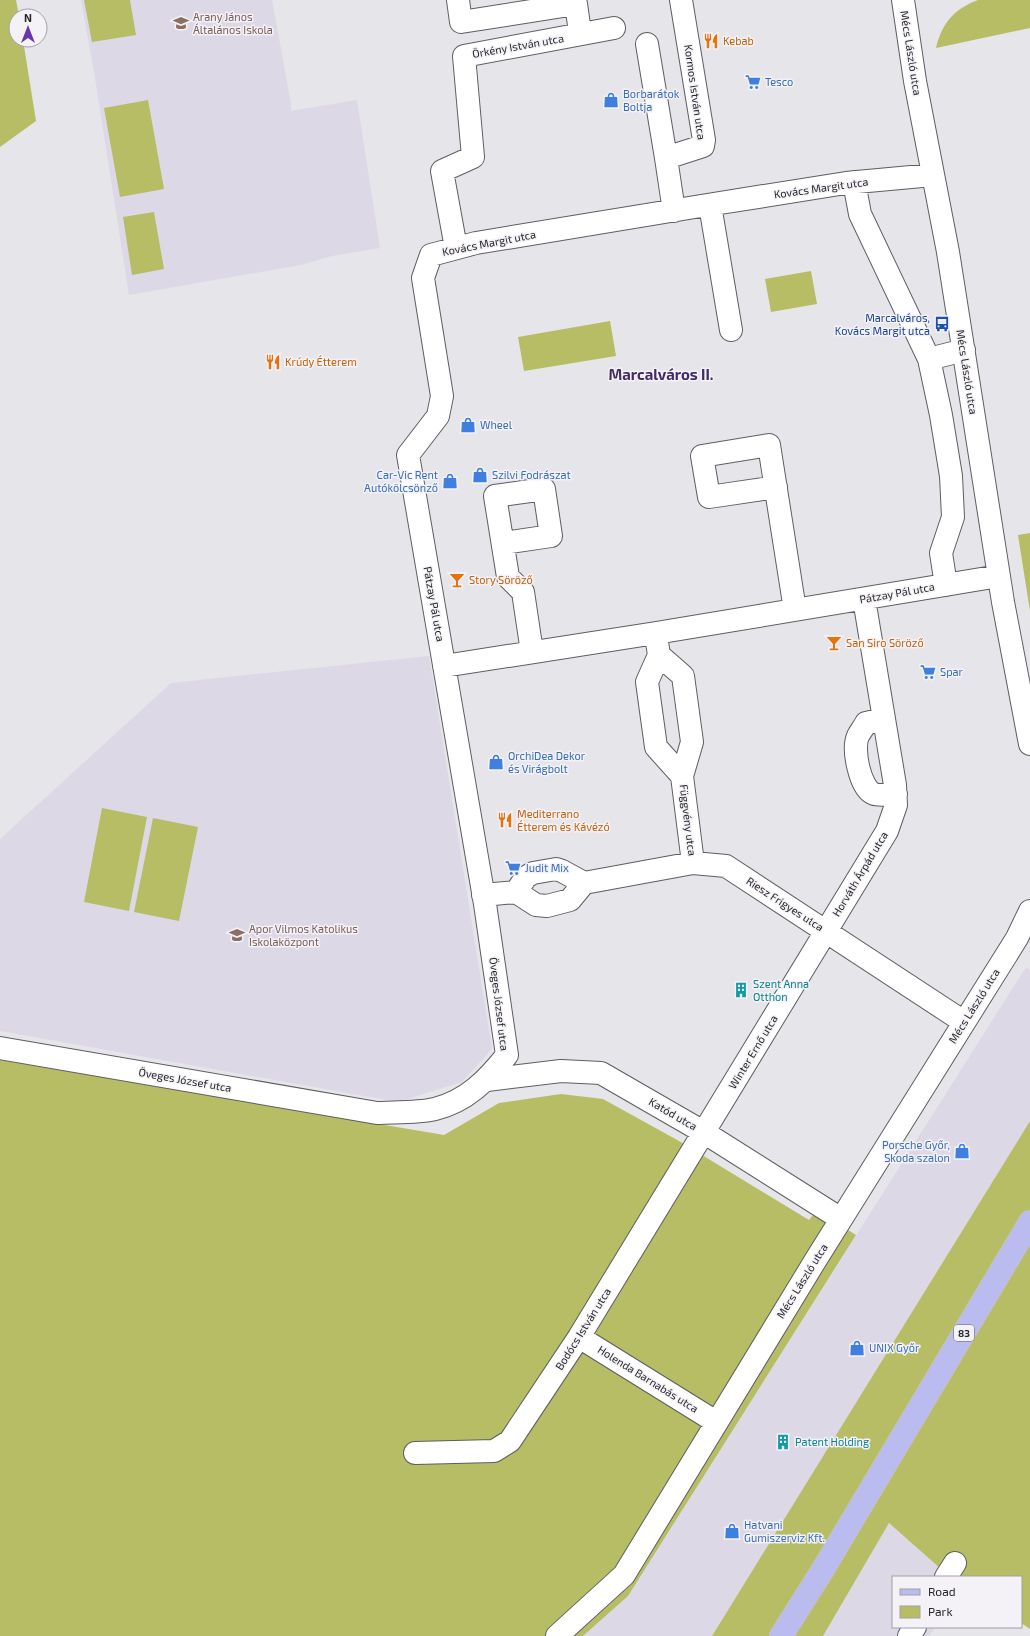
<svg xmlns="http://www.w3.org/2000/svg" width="1030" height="1636" viewBox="0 0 1030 1636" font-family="'Exo 2',sans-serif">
<rect width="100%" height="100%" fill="#e6e5ea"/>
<path fill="#ddd8e5" d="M 81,0 L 272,0 L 291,104 L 291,111 L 357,100 L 380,248 L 332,256 L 301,265 L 129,295 L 95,78 Z
M 429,656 L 492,1049 L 462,1082 L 398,1102 L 0,1031 L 0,839 L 171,683 Z
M 1026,967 L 1030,970 L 1030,1121 L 712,1636 L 583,1636 L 628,1596 Z
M 889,1523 L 950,1577 L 893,1577 L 893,1627 L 935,1627 L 929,1636 L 823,1636 Z"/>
<path fill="#b7bd65" d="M 0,0 L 16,0 L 19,16 L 16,16 L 16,40 L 23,40 L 36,121 L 0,147 Z
M 84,0 L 130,0 L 136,35 L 92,42 Z
M 978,0 L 1030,0 L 1030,28 L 936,48 C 942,23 954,9 978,0 Z
M 148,100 L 164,189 L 120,197 L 104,108 Z
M 154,212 L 164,269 L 132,275 L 123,217 Z
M 811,271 L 817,304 L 771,312 L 765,279 Z
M 610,321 L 616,356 L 524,371 L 518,337 Z
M 1030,533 L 1030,611 L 1018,535 Z
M 102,808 L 147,817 L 129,911 L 84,902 Z
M 153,818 L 198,827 L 179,921 L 134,912 Z
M 0,1060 L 444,1135 L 499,1103 L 561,1094 L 603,1099 L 679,1141 L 809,1220 L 817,1210 L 856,1235 L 628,1596 L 583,1636 L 0,1636 Z
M 1030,1121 L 1030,1629 L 1021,1623 L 1021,1577 L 950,1577 L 889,1523 L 823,1636 L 712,1636 Z"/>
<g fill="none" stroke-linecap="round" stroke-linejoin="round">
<defs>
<path id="minor" d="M 458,0 L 461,22 L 576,4 L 579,25
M 903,0 L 915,81 L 948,252 L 1003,602 L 1030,744
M 647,44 L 666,158
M 854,182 L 860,214 L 929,359 L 941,415 L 951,476 L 953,517 L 941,553 L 946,585
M 710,205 L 731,330
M 674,211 L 666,158 L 703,146 L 704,140 L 681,0
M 456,248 L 442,171 L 473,157 L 464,56 L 614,28
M 929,359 L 964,350
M 776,487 L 709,497 L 702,456 L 769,445 L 795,610
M 503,543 L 551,536 L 544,489 L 495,496 L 508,577 L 523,592 L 532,652
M 657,642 L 659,655 L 647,682 L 656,747 L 682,776
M 659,655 L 683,676 L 692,742 L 682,776 L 693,863
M 444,666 L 656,633 L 999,576
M 884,719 L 866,723 C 864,727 860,732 858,736 C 852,749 860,789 874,794 C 880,796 890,794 896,794
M 516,892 L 526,877 L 533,873 L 556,869 L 562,871 L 584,883 L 693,863 L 726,866 L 964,1022
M 483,895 L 516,892 L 536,905 L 547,906 L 570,900 L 584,883
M 0,1048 L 377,1113 C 394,1112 418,1113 435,1109 C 467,1101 487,1080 507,1055 L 485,904 L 408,455 L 438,416 L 442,396 L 423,278 L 431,255 L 476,243 L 701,206 L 846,183 L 933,175
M 487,1080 L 561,1071 L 601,1073 L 705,1133 L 841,1219
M 579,1337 L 716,1422
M 415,1453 L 494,1451 L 510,1441 L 579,1337 L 887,831 L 896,805 L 895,785 L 864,599
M 946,1577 L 955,1563
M 557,1636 L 624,1575 L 815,1261 L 1017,938 L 1030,911
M 909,1636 L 915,1627"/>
<path id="major" d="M 781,1636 L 822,1571 L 1030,1222"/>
</defs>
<use href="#minor" stroke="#5e5d61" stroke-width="24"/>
<use href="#major" stroke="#c3c2c3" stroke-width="24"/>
<use href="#minor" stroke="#fff" stroke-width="22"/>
<use href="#major" stroke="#babbef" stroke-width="22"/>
</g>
<defs>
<symbol id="school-bare" viewBox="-9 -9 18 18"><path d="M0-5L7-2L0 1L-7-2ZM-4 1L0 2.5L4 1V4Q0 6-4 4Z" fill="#8d6e63" stroke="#f4f2f7" stroke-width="2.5" paint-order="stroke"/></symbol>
<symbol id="restaurant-bare" viewBox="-9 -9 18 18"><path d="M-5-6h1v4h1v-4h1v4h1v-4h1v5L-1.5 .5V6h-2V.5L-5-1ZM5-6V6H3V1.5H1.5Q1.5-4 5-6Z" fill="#e8710a" stroke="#f4f2f7" stroke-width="2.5" paint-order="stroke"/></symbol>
<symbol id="supermarket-bare" viewBox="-9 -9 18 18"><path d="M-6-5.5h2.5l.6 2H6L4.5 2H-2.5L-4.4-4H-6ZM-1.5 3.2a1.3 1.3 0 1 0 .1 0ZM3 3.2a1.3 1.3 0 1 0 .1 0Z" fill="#3f7fe0" stroke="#f4f2f7" stroke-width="2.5" paint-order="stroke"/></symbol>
<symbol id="shop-bare" viewBox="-9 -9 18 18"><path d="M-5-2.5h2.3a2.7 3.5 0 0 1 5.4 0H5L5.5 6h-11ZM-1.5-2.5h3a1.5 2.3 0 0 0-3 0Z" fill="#3f7fe0" stroke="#f4f2f7" stroke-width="2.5" paint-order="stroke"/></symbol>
<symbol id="bus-bare" viewBox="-9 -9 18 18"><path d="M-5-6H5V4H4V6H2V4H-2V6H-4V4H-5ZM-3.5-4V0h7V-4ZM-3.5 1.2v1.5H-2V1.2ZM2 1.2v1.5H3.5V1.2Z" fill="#1a4fb4" stroke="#f4f2f7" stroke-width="2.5" paint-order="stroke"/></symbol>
<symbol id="bar-bare" viewBox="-9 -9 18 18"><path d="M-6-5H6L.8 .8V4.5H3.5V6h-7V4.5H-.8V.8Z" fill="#e8710a" stroke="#f4f2f7" stroke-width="2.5" paint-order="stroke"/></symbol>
<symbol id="building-bare" viewBox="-9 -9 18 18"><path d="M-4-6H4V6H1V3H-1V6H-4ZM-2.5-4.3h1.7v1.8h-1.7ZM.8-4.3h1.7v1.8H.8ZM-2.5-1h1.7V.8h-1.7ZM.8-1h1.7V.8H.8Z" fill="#0f9aa8" stroke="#f4f2f7" stroke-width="2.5" paint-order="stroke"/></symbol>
</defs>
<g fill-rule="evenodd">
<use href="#school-bare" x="170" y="12" width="22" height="22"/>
<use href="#restaurant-bare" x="700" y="30" width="22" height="22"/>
<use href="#supermarket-bare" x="742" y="71" width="22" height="22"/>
<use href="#shop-bare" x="600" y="89" width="22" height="22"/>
<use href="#bus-bare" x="931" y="313" width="22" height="22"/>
<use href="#restaurant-bare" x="262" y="351" width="22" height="22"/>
<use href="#shop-bare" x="457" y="414" width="22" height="22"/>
<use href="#shop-bare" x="469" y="464" width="22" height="22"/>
<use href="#shop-bare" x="439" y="470" width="22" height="22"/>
<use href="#bar-bare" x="446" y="569" width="22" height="22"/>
<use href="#bar-bare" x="823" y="632" width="22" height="22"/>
<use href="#supermarket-bare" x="917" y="661" width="22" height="22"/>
<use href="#shop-bare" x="485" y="751" width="22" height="22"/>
<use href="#restaurant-bare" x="494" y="809" width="22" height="22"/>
<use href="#supermarket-bare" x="502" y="857" width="22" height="22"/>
<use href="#school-bare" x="226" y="924" width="22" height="22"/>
<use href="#building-bare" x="730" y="979" width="22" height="22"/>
<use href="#shop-bare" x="951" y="1140" width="22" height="22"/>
<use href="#shop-bare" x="846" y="1337" width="22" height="22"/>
<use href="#building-bare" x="772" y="1431" width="22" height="22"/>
<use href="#shop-bare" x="721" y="1520" width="22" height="22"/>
</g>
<g text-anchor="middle" stroke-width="3" stroke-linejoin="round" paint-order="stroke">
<rect fill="#f4f2f7" stroke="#646366" stroke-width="1" x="954" y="1325" width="20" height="16" rx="3"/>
<g font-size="10" font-weight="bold" fill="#272628">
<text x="964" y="1337">83</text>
</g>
<g font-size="11" fill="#785e54" stroke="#f4f2f7" text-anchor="start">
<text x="193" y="21">Arany János<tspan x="193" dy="13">Általános Iskola</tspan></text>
<text x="249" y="933">Apor Vilmos Katolikus<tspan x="249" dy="13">Iskolaközpont</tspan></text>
</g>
<g font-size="11" fill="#c56008" stroke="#f4f2f7" text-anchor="start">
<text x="723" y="45">Kebab</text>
<text x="285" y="366">Krúdy Étterem</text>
<text x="469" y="584">Story Söröző</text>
<text x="846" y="647">San Siro Söröző</text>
<text x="517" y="818">Mediterrano<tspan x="517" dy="13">Étterem és Kávézó</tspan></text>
</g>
<g font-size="11" fill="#272628" stroke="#f4f2f7">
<text transform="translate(518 46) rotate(-10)" y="4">Örkény István utca</text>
<text transform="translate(911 53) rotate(81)" y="4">Mécs László utca</text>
<text transform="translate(695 92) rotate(82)" y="4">Kormos István utca</text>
<text transform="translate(821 188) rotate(-8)" y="4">Kovács Margit utca</text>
<text transform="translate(489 243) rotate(-11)" y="4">Kovács Margit utca</text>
<text transform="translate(967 372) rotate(81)" y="4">Mécs László utca</text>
<text transform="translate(897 593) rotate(-10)" y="4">Pátzay Pál utca</text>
<text transform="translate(434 604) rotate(80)" y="4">Pátzay Pál utca</text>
<text transform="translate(688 820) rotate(83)" y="4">Függvény utca</text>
<text transform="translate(860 874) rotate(-59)" y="4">Horváth Árpád utca</text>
<text transform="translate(785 904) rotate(33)" y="4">Riesz Frigyes utca</text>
<text transform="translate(499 1004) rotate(83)" y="4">Öveges József utca</text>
<text transform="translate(974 1006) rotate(-58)" y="4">Mécs László utca</text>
<text transform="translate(753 1052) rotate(-59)" y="4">Winter Ernő utca</text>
<text transform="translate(185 1080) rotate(10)" y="4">Öveges József utca</text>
<text transform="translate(673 1114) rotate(30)" y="4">Katód utca</text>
<text transform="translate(802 1281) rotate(-58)" y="4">Mécs László utca</text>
<text transform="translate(583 1329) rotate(-58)" y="4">Bodócs István utca</text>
<text transform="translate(648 1379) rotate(32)" y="4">Holenda Barnabás utca</text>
</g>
<g font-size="11" fill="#366cbe" stroke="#f4f2f7" text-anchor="start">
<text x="765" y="86">Tesco</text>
<text x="623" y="98">Borbarátok<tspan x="623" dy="13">Boltja</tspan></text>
<text x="480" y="429">Wheel</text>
<text x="438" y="479" text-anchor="end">Car-Vic Rent<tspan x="438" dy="13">Autókölcsönző</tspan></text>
<text x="492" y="479">Szilvi Fodrászat</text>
<text x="940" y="676">Spar</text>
<text x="508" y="760">OrchiDea Dekor<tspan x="508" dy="13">és Virágbolt</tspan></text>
<text x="525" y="872">Judit Mix</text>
<text x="950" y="1149" text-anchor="end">Porsche Győr,<tspan x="950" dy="13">Skoda szalon</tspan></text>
<text x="869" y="1352">UNIX Győr</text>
<text x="744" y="1529">Hatvani<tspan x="744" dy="13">Gumiszerviz Kft.</tspan></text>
</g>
<g font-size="11" fill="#164399" stroke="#f4f2f7" text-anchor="end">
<text x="930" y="322">Marcalváros,<tspan x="930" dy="13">Kovács Margit utca</tspan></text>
</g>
<g font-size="11" fill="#0d838f" stroke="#f4f2f7" text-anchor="start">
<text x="753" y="988">Szent Anna<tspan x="753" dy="13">Otthon</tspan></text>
<text x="795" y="1446">Patent Holding</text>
</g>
<g font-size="15" font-weight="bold" fill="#442c67" stroke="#f4f2f7">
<text x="661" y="380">Marcalváros II.</text>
</g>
</g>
<rect x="892" y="1576" width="130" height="52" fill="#f4f2f7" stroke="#a2a0a4"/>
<rect x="900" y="1589" width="20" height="6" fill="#babbef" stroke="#a2a0a4"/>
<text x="928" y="1596" font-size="12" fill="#272628">Road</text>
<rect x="900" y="1606" width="20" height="12" fill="#b7bd65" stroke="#a2a0a4"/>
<text x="928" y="1616" font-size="12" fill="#272628">Park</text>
<g transform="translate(28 28)"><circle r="19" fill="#f4f2f7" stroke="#a2a0a4"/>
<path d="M0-3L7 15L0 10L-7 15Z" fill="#6a35ac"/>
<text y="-6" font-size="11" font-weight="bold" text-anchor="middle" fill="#272628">N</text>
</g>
</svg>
